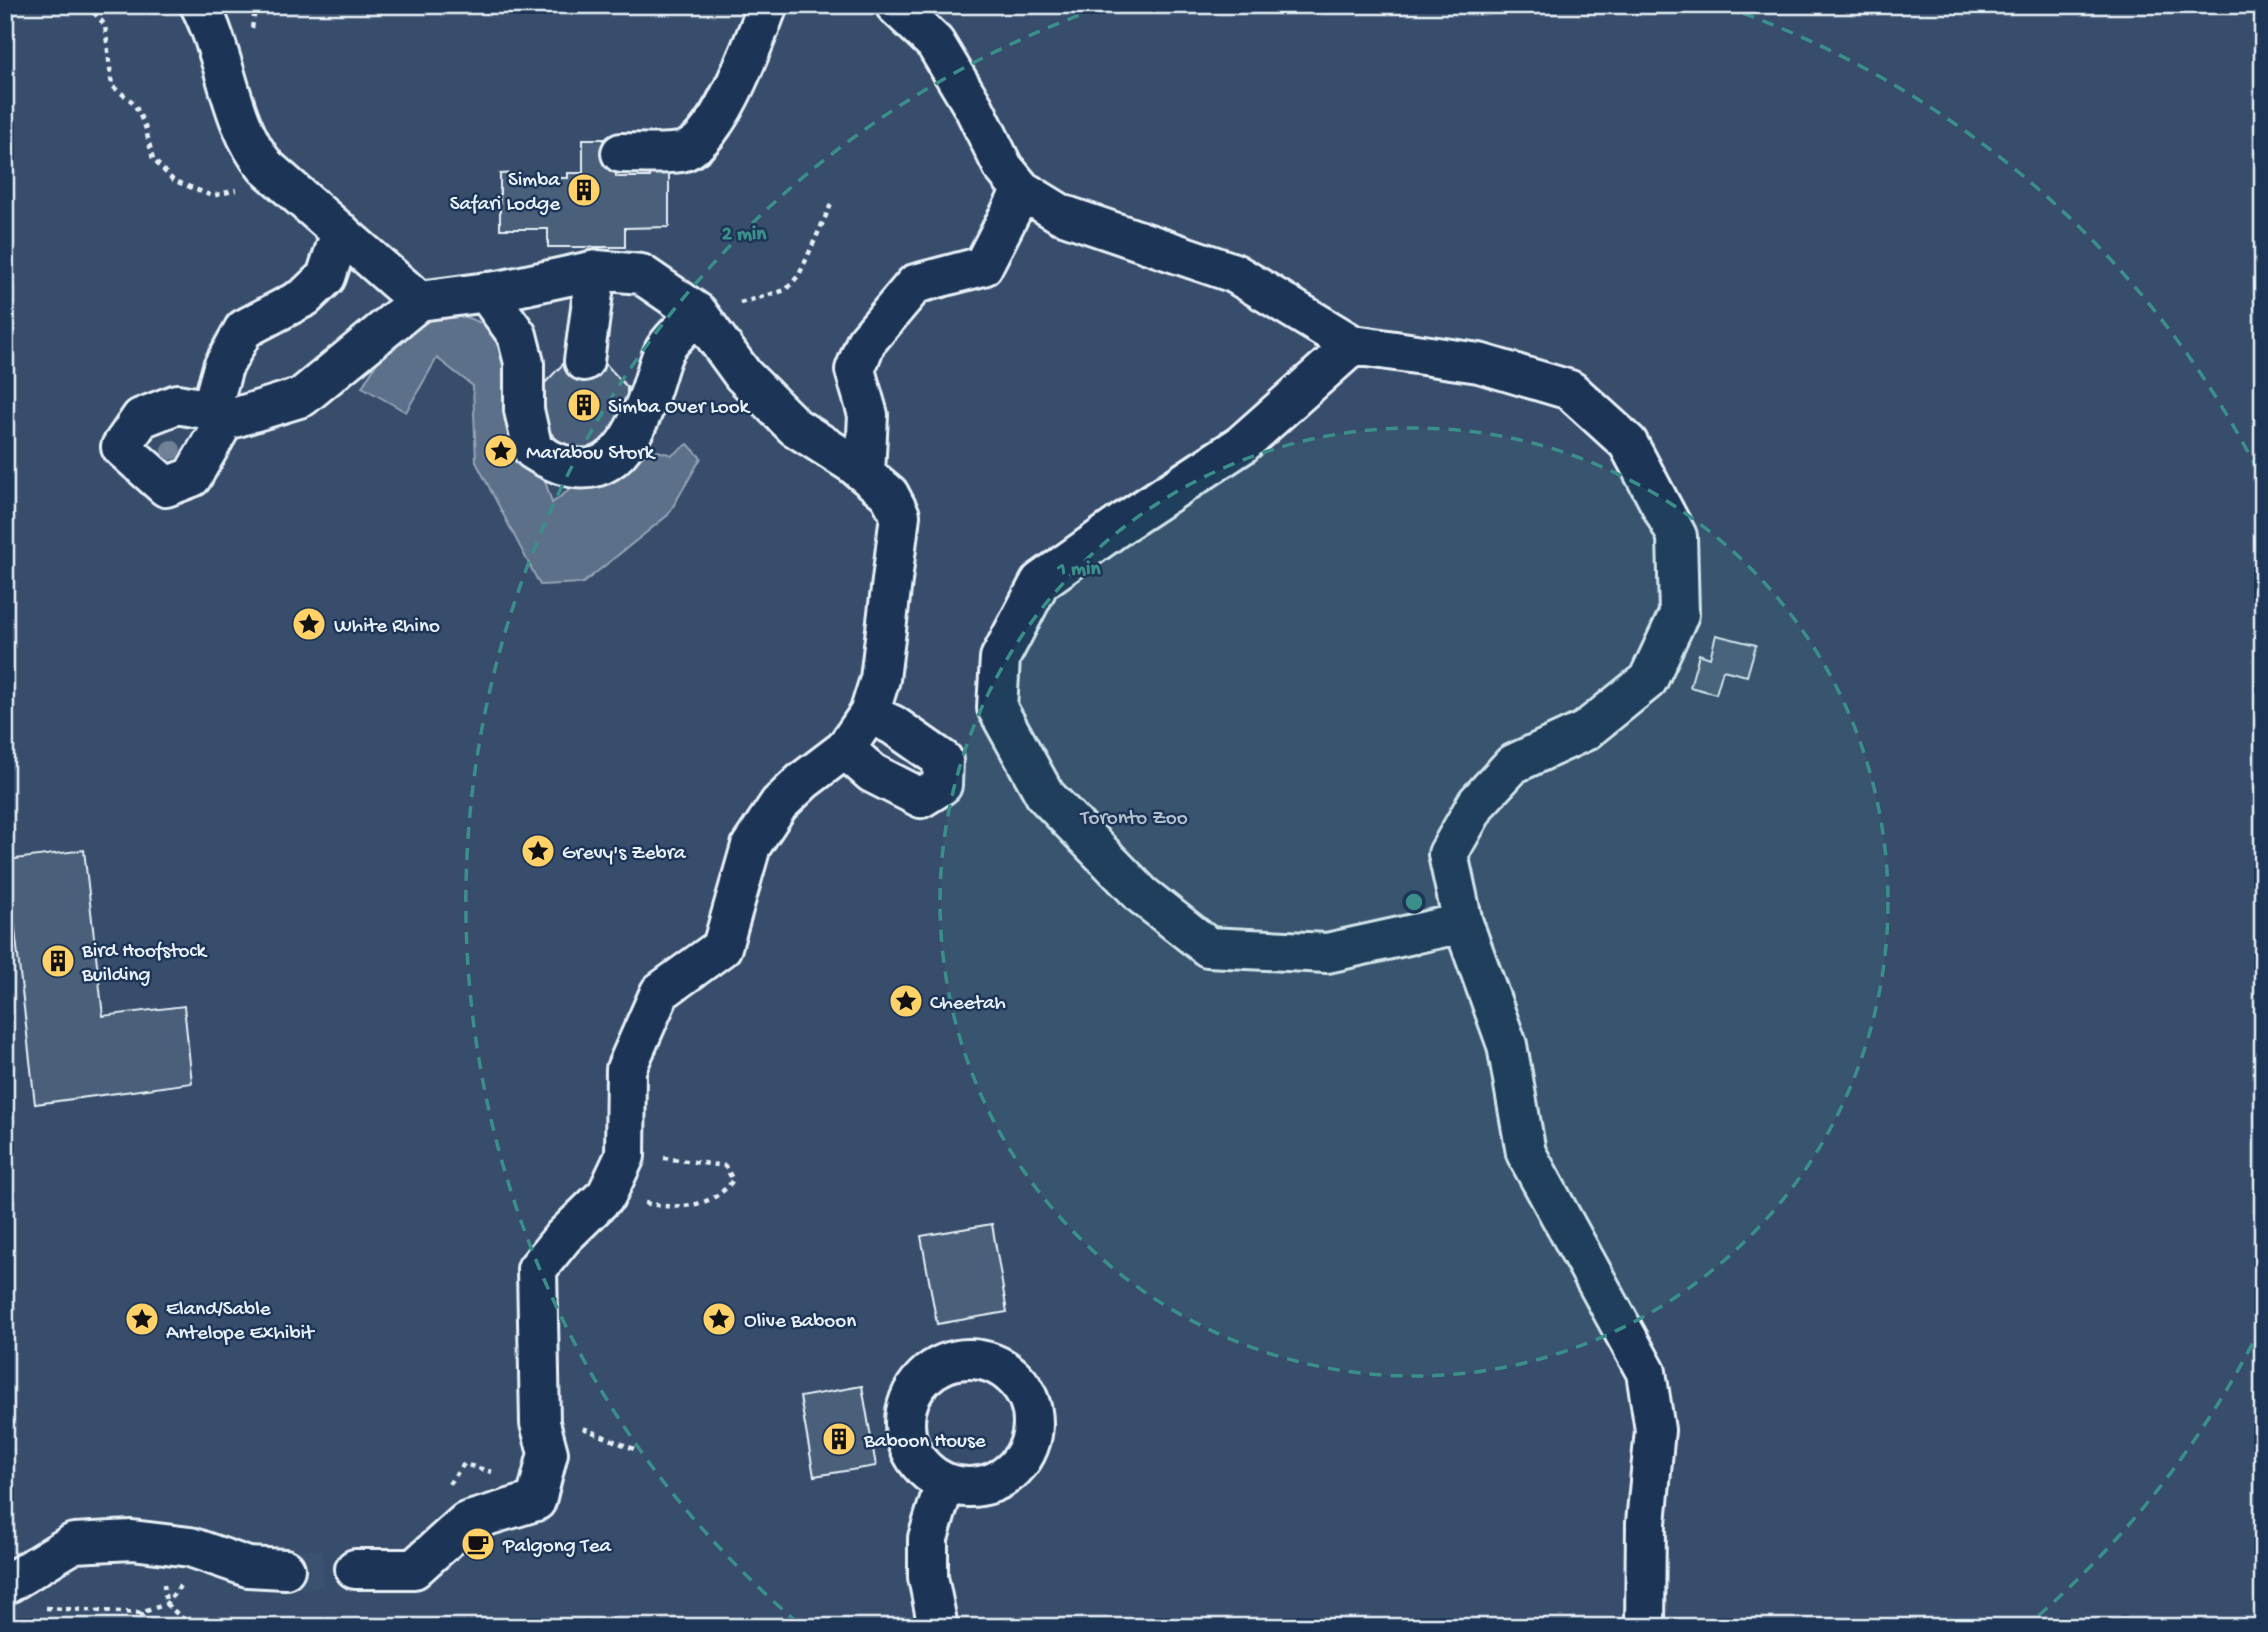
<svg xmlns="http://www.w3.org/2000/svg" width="2268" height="1632" viewBox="0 0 2268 1632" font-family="'Gochi Hand',sans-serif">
<rect width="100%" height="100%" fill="#1d3557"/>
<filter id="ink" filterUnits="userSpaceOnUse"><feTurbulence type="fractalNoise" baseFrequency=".0143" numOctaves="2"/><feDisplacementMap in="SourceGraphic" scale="14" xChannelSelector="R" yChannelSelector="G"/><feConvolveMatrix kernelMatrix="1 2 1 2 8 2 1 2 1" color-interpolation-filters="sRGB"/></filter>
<g filter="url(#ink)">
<path fill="#374d6c" stroke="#909fb2" stroke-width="2" d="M 5,5 L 2263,5 L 2263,1627 L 5,1627 Z"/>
<path fill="#5d7089" stroke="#95a4b5" stroke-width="2" d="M 447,310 L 500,330 L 510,433 L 542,471 L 552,503 L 581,481 L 639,446 L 672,455 L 688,444 L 701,458 L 668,515 L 583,583 L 540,585 L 476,462 L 473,386 L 437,358 L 406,412 L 362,387 L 386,348 Z"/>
<path fill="#495e7a" stroke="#e8f1f8" stroke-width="2" d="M 583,139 L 615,139 L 616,177 L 650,177 L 650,171 L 669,171 L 669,227 L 625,228 L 625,247 L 548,247 L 548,229 L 500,229 L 500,174 L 520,173 L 520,178 L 568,178 L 568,173 L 583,173 Z
M 602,360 L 627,387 L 627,423 L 600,451 L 566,449 L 541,423 L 541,387 L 566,361 Z
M 1716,635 L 1756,645 L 1747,676 L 1723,670 L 1716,694 L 1690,687 L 1699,654 L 1710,658 Z
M 84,850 L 103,1016 L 184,1006 L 192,1083 L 35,1104 L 7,860 Z
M 992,1224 L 1007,1312 L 937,1324 L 921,1236 Z
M 862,1386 L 876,1466 L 814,1476 L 800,1397 Z"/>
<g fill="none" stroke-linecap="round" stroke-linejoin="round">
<path stroke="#3b516f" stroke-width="38" stroke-dasharray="38 19" stroke-linecap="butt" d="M 285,1569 L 355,1569"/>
<defs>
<path id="minor" d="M 200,5 C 227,57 229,122 266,167 L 419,301 L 503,290 L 596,270 L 641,274 L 698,313 L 743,375 L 795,427 L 853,464 L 889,494 L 900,515 L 880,679 L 869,714 L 845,749 L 803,781 L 779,804 L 751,846 L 722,947 L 660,992 L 626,1069 L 625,1156 L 607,1194 L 563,1237 L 537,1269 L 540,1423 L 548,1453 L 536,1501 L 466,1522 L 414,1569 L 355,1569
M 895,5 L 935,43 L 974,108 L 1003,167 L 1022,190 L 1061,214 L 1234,273 L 1353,345 L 1479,363 L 1570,390 L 1628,443 L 1677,536 L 1679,614 L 1648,680 L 1585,731 L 1513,764 L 1477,803 L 1448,854 L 1463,923 L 1507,1045 L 1526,1153 L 1646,1372 L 1655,1430 L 1646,1523 L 1645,1627
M 621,153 C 640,153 662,155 681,152 C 718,144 755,39 768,5
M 341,232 L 326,277 L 305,297 L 244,329 L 223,367 L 211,410 L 224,421 L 302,397 L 419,301
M 486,292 L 517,335 L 524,363 L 524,410 L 533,450 C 598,492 626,458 649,395 C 655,380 658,362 665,349 C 673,336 688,324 698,313
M 1353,345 L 1241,445 L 1124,522 L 1040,582 L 1000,658 L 997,708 L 1045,795 L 1142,895 L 1208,947 L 1327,953 L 1463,923
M 584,361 L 596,270
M 211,410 L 177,404 L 141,418 L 121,447 L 166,487 L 192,477 L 224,421
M 865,474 L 868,415 L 855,370 L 866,342 L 915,284 L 983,266 L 1022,190
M 845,749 L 872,773 L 921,798 L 942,785 L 943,760 L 893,725 L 869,714
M905 1423a64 64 0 1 1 128 0a64 64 0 1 1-128 0Z
M 5,1585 L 74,1543 L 132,1540 L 190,1547 L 248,1567 L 285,1569
M 938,1627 L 928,1577 L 928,1538 L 945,1483"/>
</defs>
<use href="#minor" stroke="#e8f1f8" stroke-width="44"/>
<path stroke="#e8f1f8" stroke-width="4.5" stroke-dasharray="5 5" stroke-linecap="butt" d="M 87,5 L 105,25 L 112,86 L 134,103 L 145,126 L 153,159 L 173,180 L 212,196 L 236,190
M 252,28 L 256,5
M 740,303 L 786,290 L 799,275 L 833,200
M 645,1203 C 677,1210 713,1208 733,1180 L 725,1166 L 664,1158
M 583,1428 L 634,1449
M 449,1484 L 464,1464 L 492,1472
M 164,1584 L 166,1604 L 187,1622 L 186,1627
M 46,1608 L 141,1613 L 166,1604 L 180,1586
M 141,1613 L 146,1627"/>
<use href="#minor" stroke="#1d3557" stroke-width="38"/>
</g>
<circle fill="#708198" cx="171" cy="450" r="10"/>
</g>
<circle cx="1414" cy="902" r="474" fill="#3a8f8a" fill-opacity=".12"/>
<g fill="none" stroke="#3a8f8a" stroke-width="3.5" stroke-dasharray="12 9">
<circle cx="1414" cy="902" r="474"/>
<path d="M2262 1325A948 948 0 0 1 2030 1623M798 1623A948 948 0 0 1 1105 6M1723 6A948 948 0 0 1 2262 479"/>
</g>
<defs>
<symbol id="building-disc" viewBox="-11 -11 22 22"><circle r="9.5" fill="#ffd166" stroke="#1d3557"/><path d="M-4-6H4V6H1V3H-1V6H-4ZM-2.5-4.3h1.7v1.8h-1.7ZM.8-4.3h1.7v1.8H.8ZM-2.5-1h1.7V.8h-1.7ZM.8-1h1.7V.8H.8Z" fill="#111"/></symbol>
<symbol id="sight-disc" viewBox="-11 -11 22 22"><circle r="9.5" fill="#ffd166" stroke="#1d3557"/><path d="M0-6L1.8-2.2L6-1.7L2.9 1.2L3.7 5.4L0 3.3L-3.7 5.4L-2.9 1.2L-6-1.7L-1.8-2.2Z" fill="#111"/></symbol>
<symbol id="cafe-disc" viewBox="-11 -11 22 22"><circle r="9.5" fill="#ffd166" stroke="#1d3557"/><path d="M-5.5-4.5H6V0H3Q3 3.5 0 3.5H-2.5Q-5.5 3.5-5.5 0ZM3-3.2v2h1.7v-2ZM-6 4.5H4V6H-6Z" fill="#111"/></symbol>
</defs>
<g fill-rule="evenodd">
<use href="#building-disc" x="565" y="171" width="38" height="38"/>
<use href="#building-disc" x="565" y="386" width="38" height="38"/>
<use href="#sight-disc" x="482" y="432" width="38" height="38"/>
<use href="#sight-disc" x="290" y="605" width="38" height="38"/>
<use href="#sight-disc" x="519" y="832" width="38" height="38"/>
<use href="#building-disc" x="39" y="942" width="38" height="38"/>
<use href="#sight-disc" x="887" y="982" width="38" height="38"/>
<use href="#sight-disc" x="123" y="1300" width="38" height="38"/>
<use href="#sight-disc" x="700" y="1300" width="38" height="38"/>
<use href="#building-disc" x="820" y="1420" width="38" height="38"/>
<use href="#cafe-disc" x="459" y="1525" width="38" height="38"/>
</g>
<g text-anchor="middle" stroke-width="5" stroke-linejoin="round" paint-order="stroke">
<g font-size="21" fill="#e8f1f8" stroke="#1d3557" text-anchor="start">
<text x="560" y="185" text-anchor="end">Simba<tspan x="560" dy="24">Safari Lodge</tspan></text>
<text x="608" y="412">Simba Over Look</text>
<text x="526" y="458">Marabou Stork</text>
<text x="334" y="631">White Rhino</text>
<text x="562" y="858">Grevy's Zebra</text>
<text x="82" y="956">Bird Hoofstock<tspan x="82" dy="24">Building</tspan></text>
<text x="930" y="1008">Cheetah</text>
<text x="166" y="1314">Eland/Sable<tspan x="166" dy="24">Antelope Exhibit</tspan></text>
<text x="744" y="1326">Olive Baboon</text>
<text x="864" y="1446">Baboon House</text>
<text x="503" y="1551">Palgong Tea</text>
</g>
<g font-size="21" fill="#b3c0ce" stroke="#1d3557">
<text x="1134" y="823">Toronto Zoo</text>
</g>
</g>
<circle cx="1414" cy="902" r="10" fill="#3a8f8a" stroke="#1d3557" stroke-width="3.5"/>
<g font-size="21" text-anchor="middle" font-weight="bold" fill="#3a8f8a" stroke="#1d3557" stroke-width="5" stroke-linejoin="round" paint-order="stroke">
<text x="744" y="239">2 min</text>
<text x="1079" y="574">1 min</text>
</g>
<rect width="2268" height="1632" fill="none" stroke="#1d3557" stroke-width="28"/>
<rect x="14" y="14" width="2240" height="1604" fill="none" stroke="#e8f1f8" stroke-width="2.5" filter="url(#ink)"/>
</svg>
